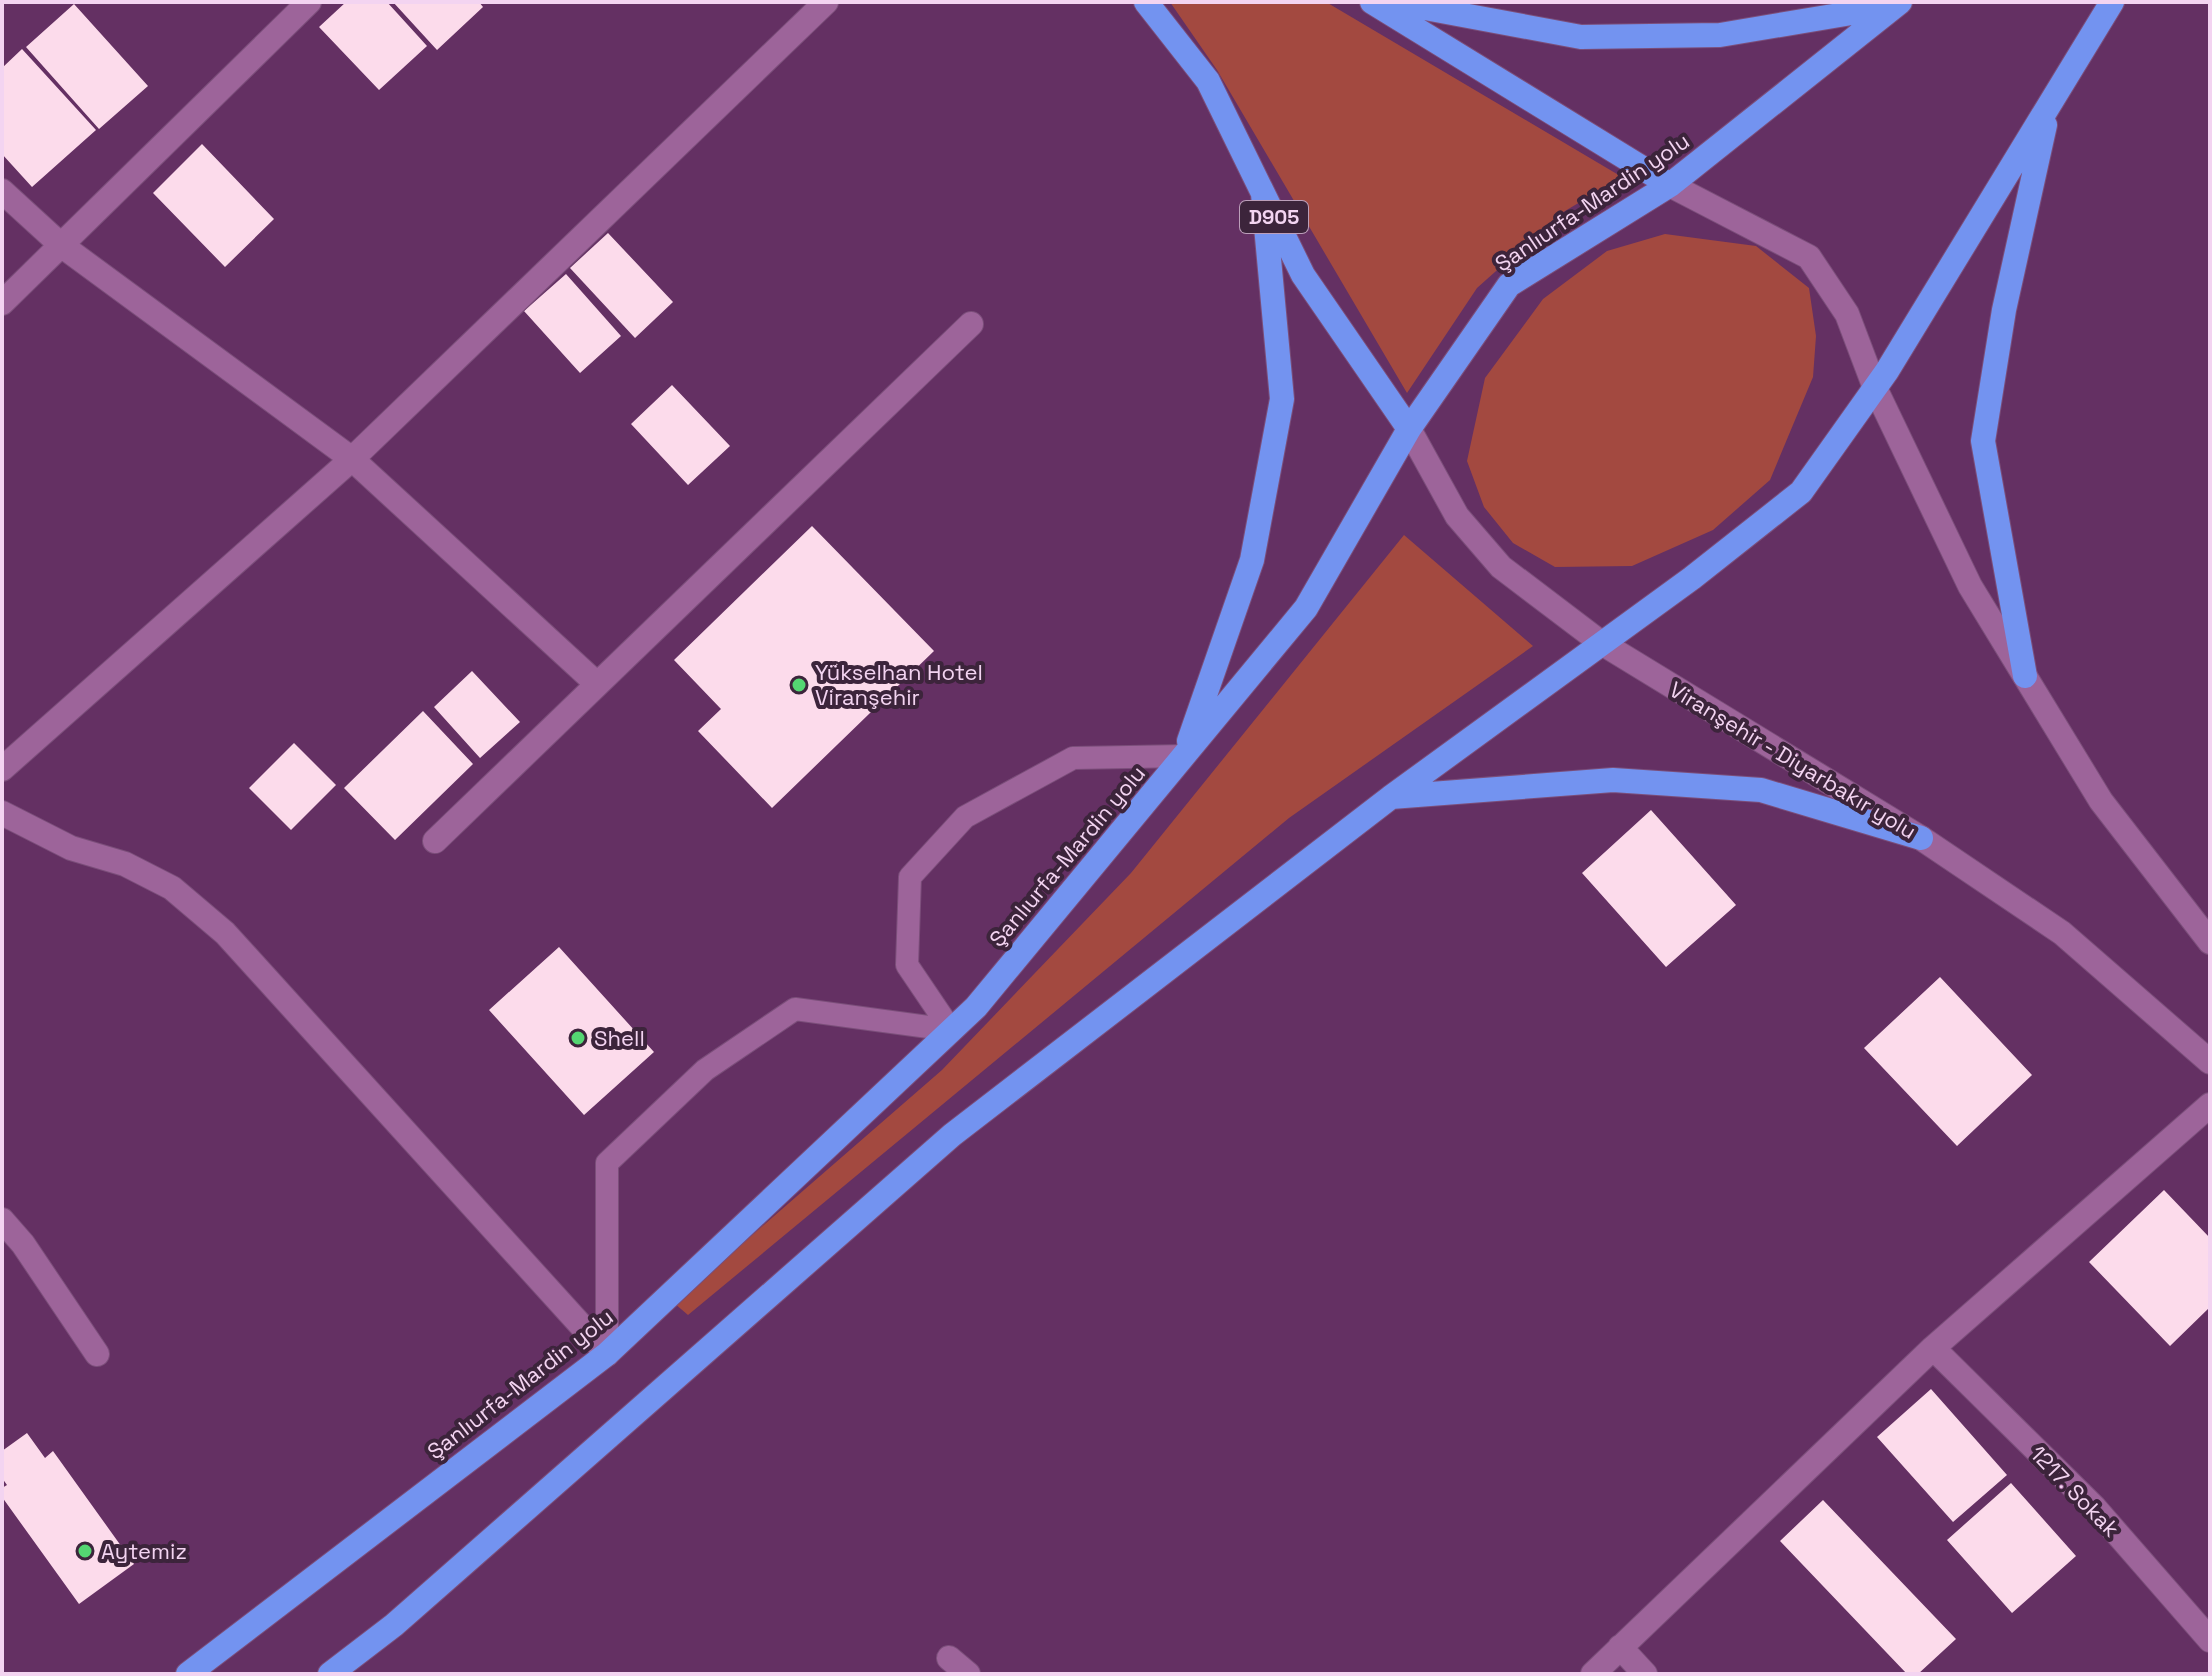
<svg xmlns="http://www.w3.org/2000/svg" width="2212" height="1676" viewBox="0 0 2212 1676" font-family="'Space Grotesk',sans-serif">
<rect width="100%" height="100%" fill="#643063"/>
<path fill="#a34940" d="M 1170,2 L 1326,2 L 1622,177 L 1560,214 L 1477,288 L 1407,393 L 1217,70 Z
M 1665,234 L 1756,246 L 1809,288 L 1816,336 L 1813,377 L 1770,480 L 1713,530 L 1632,566 L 1555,567 L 1513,543 L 1484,507 L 1467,461 L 1485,378 L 1543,299 L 1607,251 Z
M 1404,535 L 1533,646 L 1289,818 L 688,1315 L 674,1303 L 942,1070 L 1131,873 Z"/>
<path fill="#fcdbeb" d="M 346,2 L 387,2 L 427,46 L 379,90 L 319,27 Z
M 393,2 L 479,2 L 483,7 L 437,50 Z
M 74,4 L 148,86 L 99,129 L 26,47 Z
M 22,49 L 96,130 L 32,187 L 2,154 L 2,68 Z
M 202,144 L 274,219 L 225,267 L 153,193 Z
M 608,233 L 673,302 L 635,338 L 570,268 Z
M 566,274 L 621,336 L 580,373 L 524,311 Z
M 672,385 L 730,446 L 688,485 L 631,424 Z
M 812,526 L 934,651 L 772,808 L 698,731 L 721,709 L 674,660 Z
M 472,671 L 520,722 L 480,758 L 434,707 Z
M 423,711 L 473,764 L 395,840 L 344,788 Z
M 294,743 L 336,785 L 291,830 L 249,788 Z
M 1651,810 L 1736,905 L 1666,967 L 1582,873 Z
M 559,947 L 654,1052 L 584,1115 L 489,1010 Z
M 1940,977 L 2032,1075 L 1957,1146 L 1864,1048 Z
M 2164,1190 L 2210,1238 L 2210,1307 L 2170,1346 L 2089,1262 Z
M 1931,1389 L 2007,1475 L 1953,1522 L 1877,1437 Z
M 27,1433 L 45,1458 L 53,1451 L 134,1564 L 79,1604 L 2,1497 L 2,1488 L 7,1485 L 2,1478 L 2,1451 Z
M 2011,1483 L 2076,1556 L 2012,1613 L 1947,1540 Z
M 1823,1500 L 1956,1639 L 1918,1674 L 1907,1674 L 1780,1541 Z"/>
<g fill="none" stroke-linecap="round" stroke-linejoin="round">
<defs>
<path id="lane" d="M 951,1030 L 907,965 L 910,877 L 965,817 L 1073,758 L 1184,756
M 607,1354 L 607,1163 L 705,1070 L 795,1009 L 951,1030"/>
<path id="street" d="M 2,191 L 61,245 L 352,459 L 597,684
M 2,303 L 309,2
M 2,769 L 352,459 L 826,2
M 2,813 L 71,848 L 125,864 L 172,888 L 225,933 L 607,1354
M 435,841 L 971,324
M 2,1220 L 23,1244 L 97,1354
M 1933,1348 L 2094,1507 L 2210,1640
M 1620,1647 L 1645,1674
M 949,1658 L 968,1674
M 1593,1674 L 1933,1348 L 2210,1105"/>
<path id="secondary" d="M 1670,185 L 1809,257 L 1847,314 L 1875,388 L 1970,586 L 2101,801 L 2210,942
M 1409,429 L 1457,516 L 1501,567 L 1600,642 L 1921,838 L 2062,933 L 2210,1062"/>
<path id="highway" d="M 1146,2 L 1208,81 L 1303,275 L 1409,429
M 1372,2 L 1670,185
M 1393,2 L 1581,37 L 1720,35 L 1893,6
M 2025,676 L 1983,441 L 2004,310 L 2045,125
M 1189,741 L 1252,560 L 1282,399 L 1263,194
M 1391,797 L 1613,780 L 1761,790 L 1921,838
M 188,1674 L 607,1354 L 976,1007 L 1306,608 L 1409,429 L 1509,285 L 1670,185 L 1900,2
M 330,1674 L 394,1625 L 952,1135 L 1391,797 L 1692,578 L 1801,492 L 1887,371 L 2112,2"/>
</defs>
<use href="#lane" stroke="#7b4e7a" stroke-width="24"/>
<use href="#street" stroke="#7b4e7a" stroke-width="26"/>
<use href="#secondary" stroke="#7b4e7a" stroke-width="26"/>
<use href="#highway" stroke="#7b4e7a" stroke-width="26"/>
<use href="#lane" stroke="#9d649a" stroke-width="22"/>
<use href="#street" stroke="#9d649a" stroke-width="24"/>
<use href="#secondary" stroke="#9d649a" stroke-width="24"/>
<use href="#highway" stroke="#7393f0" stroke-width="24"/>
</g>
<g fill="#54d672" stroke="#3c243b" stroke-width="3">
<circle cx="799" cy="685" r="8"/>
<circle cx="578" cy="1038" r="8"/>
<circle cx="85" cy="1551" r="8"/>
</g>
<g text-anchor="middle" stroke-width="8" stroke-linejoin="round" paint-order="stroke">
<rect fill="#3c243b" stroke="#bc9fba" stroke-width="2" x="1240" y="201" width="68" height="32" rx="6"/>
<g font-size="20" font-weight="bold" fill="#f3d4f1">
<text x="1274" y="224">D905</text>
</g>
<g font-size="22" fill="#f3d4f1" stroke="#3c243b">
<text transform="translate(1592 202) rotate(-34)" y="8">Şanlıurfa-Mardin yolu</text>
<text transform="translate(1793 760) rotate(31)" y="8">Viranşehir - Diyarbakır yolu</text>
<text transform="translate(1067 856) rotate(-50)" y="8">Şanlıurfa-Mardin yolu</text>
<text transform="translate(520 1384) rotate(-38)" y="8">Şanlıurfa-Mardin yolu</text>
<text transform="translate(2075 1491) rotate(46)" y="8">1217. Sokak</text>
</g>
<g font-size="22" fill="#f3d4f1" stroke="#3c243b" text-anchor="start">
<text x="815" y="680">Yükselhan Hotel<tspan x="815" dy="25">Viranşehir</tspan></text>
<text x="594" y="1046">Shell</text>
<text x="101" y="1559">Aytemiz</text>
</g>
</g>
<rect width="2212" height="1676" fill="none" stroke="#f3d4f1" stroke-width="8"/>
</svg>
